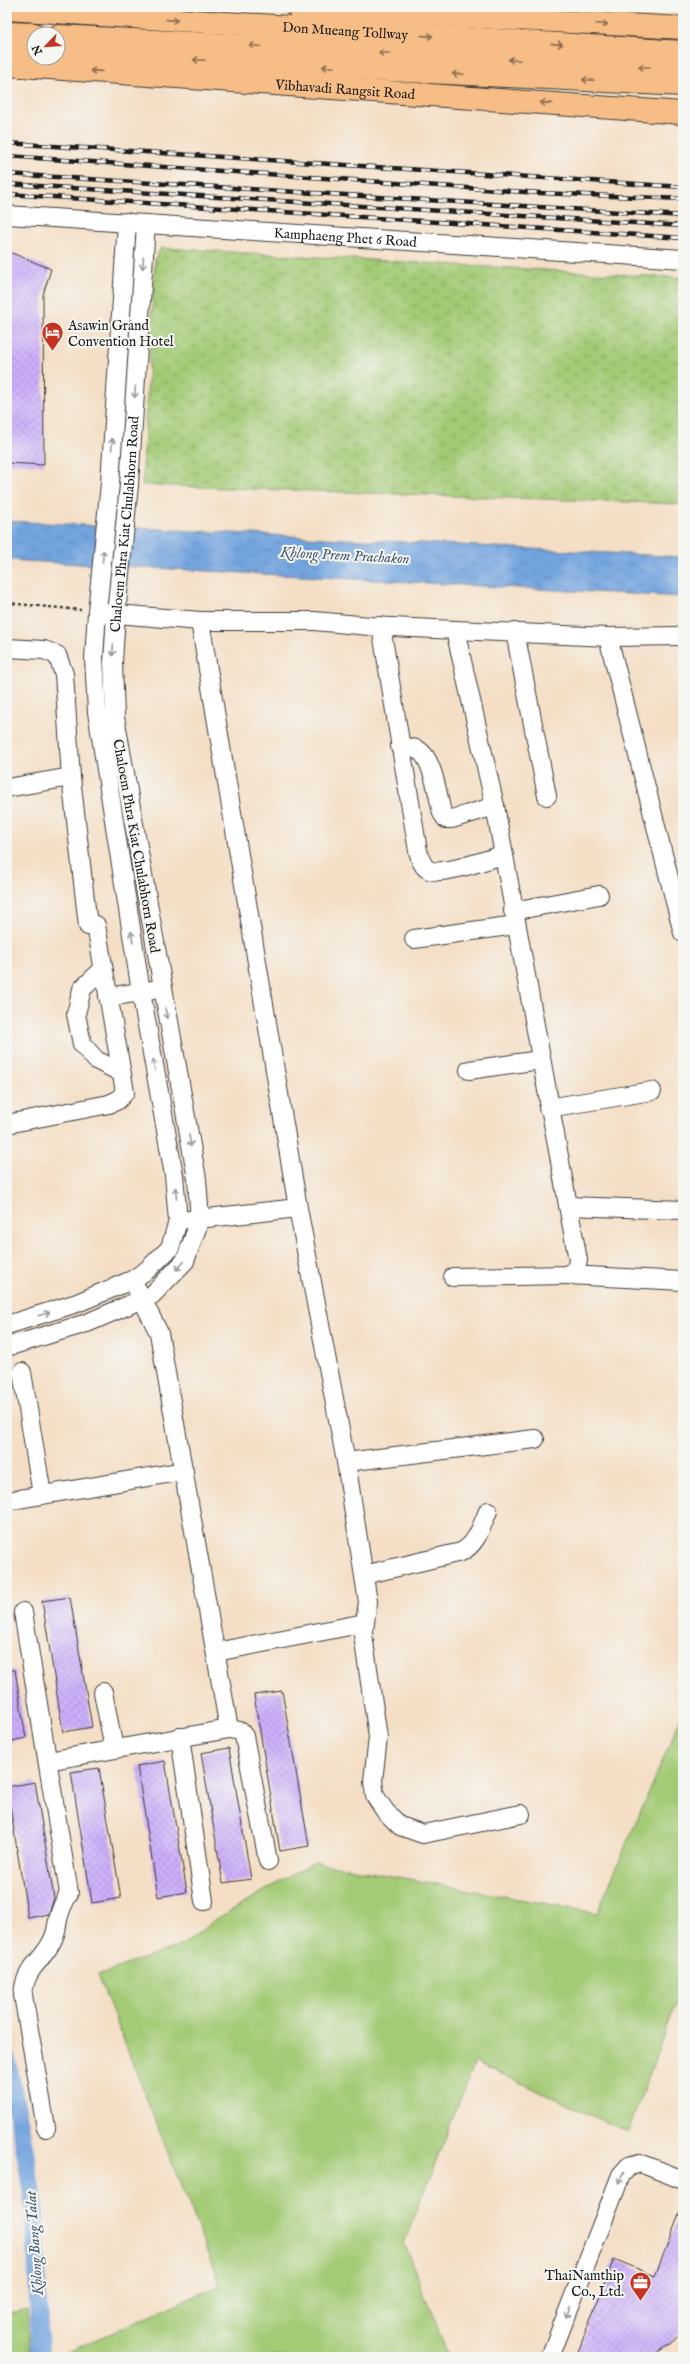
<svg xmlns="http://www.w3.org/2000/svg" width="690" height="2364" viewBox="0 0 690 2364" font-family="'IM FELL English',serif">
<defs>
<pattern id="wetland-marsh" width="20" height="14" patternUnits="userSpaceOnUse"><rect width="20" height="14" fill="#a3ca75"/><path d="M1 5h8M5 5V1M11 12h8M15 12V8" fill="none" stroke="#8cad65"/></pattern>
<pattern id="water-ripples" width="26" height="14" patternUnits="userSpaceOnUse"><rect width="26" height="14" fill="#73a4de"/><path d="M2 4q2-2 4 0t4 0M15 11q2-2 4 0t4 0" fill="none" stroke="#5e85b3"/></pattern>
<pattern id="building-cross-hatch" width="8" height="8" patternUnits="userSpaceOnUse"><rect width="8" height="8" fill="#ccaffb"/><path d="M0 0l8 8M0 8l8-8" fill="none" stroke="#af96d7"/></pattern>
</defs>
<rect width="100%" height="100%" fill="#f6f6f2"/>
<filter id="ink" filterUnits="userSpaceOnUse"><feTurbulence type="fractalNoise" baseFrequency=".025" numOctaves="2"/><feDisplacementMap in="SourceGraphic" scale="8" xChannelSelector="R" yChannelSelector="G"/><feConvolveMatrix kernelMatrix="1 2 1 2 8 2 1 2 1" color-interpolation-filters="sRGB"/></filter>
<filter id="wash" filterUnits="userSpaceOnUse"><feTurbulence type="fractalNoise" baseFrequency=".012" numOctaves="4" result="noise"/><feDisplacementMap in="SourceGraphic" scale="16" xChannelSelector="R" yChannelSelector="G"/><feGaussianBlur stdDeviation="0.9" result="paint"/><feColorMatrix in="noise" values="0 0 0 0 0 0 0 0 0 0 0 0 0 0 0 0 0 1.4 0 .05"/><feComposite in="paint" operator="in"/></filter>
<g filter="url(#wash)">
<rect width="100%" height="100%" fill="#f4dfc6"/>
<path fill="#a3ca75" stroke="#607348" d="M 682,1715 L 683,1982 L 628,2132 L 475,2062 L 404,2243 L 449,2357 L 56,2357 L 220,2285 L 98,1975 L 184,1944 L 213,1921 L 314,1862 L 597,1913 Z
M 27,2309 L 31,2357 L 7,2357 L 7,2314 Z"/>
<path fill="url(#wetland-marsh)" stroke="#607348" d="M 161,248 L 683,278 L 683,504 L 142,485 L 155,259 Z"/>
<path fill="url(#water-ripples)" stroke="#48607d" d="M 7,521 L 683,557 L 683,597 L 7,560 Z"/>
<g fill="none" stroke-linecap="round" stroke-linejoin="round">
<path stroke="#73a4de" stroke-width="18" d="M 7,2059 L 25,2151 L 35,2214 L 40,2357"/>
</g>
<g id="blocks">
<path fill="url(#building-cross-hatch)" d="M 7,251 L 51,269 L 43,295 L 44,465 L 7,463 Z
M 70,1597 L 92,1727 L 63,1732 L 42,1601 Z
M 7,1670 L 15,1670 L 26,1738 L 7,1742 Z
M 282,1691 L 309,1846 L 280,1851 L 254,1695 Z
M 229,1748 L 251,1879 L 223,1883 L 201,1753 Z
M 165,1761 L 187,1892 L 158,1897 L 137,1766 Z
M 99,1768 L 121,1898 L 92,1903 L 71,1772 Z
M 35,1782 L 54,1898 L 49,1914 L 28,1918 L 7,1787 Z
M 682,2207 L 683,2330 L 671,2344 L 651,2357 L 576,2357 L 614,2259 L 655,2276 Z"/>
</g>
</g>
<g filter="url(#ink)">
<use href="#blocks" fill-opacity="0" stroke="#3c3936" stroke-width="1"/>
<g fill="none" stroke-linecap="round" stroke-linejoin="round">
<defs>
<g id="minor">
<path id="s1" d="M 7,215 L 683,259"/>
<path d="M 105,613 L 200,621 L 314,621 L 370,626 L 608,637 L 683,636"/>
<path d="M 200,621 L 298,1208 L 346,1462 L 368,1602 L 363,1635 L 378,1737 L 373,1781 L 375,1796 L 385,1811 L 400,1826 L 423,1834 L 521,1814"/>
<path d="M 381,626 L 418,851 C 420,858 422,867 429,870 C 442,876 488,859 503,855"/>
<path d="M 515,632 L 547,796"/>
<path d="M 608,637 L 683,933"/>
<path d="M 7,648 L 44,650 L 57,655 L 64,674 L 71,777 L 88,926 L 96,925 L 125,1092 L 118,1100 L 109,1104 L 7,1124"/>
<path d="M 400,747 C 405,747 411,747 416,749 C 433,755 438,797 442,813 L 446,819 L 452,819 L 495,806"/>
<path d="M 7,788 L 71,777"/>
<path d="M 513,911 L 599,895"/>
<path d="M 414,939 L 516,925"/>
<path d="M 103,969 L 82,989 L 76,1014 L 82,1044 L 96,1060 L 120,1072"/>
<path d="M 108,997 L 153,990"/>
<path d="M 469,1070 L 540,1060"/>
<path d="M 548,1108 L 652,1091"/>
<path d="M 568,1206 L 683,1210"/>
<path d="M 189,1220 L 298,1208"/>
<path d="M 568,1275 L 683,1281"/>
<path d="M 453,1277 L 568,1275 L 576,1270 L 578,1260 L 495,806 L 455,630"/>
<path d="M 7,1325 L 77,1303 L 132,1280 L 147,1270 L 170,1248 L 178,1221 L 174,1175 L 141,992 L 97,712 L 94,658 L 97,612 L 110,483 L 127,222"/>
<path id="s2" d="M 7,1347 L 87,1323 L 152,1295 L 185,1261 L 200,1220 L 197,1179 L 115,717 L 113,662 L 116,614 L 129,485 L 146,224"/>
<path d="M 22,1372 L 42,1495"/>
<path d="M 346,1462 L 535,1439"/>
<path d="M 7,1501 L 184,1471"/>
<path d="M 364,1575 L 461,1552 C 477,1544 481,1527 488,1511"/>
<path d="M 23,1612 L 69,1893 C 65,1900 61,1908 59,1916 C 57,1922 57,1930 54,1937 C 44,1962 25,1965 23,1995 L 46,2128"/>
<path d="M 216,1652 L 365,1623"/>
<path d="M 103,1692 L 114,1749"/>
<path d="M 229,1729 L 240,1731 L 244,1736 L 268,1861"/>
<path d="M 180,1737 L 204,1901"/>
<path d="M 48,1761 L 229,1729 L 159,1333 L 137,1289"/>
<path d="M 550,2357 L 621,2175 L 629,2166 L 640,2163 L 683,2180"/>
</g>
<g id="major">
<path id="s3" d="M 7,65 L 683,113"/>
</g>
<g id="highway">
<path d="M 297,7 L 683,28"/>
<path id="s4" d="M 7,9 L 683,52"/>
<path d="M 7,33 L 34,34"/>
<path d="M 58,36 L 683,69"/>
<path d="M 7,51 L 34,52"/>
<path d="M 58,53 L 683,85"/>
</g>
</defs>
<use href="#minor" stroke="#3c3936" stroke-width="20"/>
<use href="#major" stroke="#3c3936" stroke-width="24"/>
<use href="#highway" stroke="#3c3936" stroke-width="24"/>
<path stroke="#3c3936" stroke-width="2.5" stroke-dasharray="3 3" stroke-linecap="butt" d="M 7,603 L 81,610"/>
<use href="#minor" stroke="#fff" stroke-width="18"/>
<use href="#major" stroke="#f6be86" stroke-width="22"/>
<use href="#highway" stroke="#f6be86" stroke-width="22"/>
<defs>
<path id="rail" d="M 7,143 L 683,187
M 7,156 L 540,193 L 683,199
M 7,174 L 683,216
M 7,184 L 683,226
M 7,194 L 683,238"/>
</defs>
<use href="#rail" stroke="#1c1c1c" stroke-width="4.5"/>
<use href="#rail" stroke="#f6f6f2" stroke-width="3" stroke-dasharray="9" stroke-linecap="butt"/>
</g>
<defs><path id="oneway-shaft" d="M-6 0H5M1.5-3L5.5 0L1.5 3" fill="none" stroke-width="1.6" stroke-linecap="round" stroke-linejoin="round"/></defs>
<g stroke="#896d51">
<use href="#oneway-shaft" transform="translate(172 20) rotate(4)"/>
<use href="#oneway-shaft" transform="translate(602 24) rotate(3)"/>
<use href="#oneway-shaft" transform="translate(427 36) rotate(4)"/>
<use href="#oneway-shaft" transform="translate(557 44) rotate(4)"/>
<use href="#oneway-shaft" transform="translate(255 46) rotate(-177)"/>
<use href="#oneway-shaft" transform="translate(384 53) rotate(-177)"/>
<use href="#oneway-shaft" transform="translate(199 60) rotate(-177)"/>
<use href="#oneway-shaft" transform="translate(514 60) rotate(-177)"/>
<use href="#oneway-shaft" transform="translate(328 67) rotate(-177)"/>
<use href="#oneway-shaft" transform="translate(644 67) rotate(-177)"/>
<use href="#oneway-shaft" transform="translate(96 71) rotate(-176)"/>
<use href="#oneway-shaft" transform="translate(458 74) rotate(-177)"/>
<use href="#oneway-shaft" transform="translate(588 80) rotate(-177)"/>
<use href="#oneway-shaft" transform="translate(546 103) rotate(-176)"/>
</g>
<g stroke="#999">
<use href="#oneway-shaft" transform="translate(143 263) rotate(94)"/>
<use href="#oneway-shaft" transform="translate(135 392) rotate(94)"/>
<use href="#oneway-shaft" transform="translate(112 444) rotate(-86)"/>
<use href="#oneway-shaft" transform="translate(103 556) rotate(-85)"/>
<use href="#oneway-shaft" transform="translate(113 650) rotate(93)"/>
<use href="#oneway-shaft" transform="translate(132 937) rotate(-99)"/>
<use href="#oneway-shaft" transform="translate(166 1013) rotate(80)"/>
<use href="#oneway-shaft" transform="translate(154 1065) rotate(-100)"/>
<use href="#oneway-shaft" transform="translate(190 1141) rotate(80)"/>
<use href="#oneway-shaft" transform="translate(176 1193) rotate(-95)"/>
<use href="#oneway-shaft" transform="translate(180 1266) rotate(134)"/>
<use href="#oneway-shaft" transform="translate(44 1314) rotate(-18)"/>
<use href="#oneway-shaft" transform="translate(621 2178) rotate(118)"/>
<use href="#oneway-shaft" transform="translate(568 2312) rotate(111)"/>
</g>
</g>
<defs>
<symbol id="hotel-pin" viewBox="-11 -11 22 30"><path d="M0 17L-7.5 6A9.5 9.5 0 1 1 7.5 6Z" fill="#c8321e" stroke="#f6f6f2"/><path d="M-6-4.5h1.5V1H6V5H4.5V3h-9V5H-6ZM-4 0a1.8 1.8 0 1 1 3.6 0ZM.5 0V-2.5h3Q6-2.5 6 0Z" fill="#fff"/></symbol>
<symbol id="office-pin" viewBox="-11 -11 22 30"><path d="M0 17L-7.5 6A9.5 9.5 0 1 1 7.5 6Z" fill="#c8321e" stroke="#f6f6f2"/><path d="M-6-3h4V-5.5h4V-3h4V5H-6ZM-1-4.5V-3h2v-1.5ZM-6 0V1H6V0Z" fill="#fff"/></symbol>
</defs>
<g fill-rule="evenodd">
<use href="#hotel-pin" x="40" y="320" width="25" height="34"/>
<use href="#office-pin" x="628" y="2270" width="25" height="34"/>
</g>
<g text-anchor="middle" stroke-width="4" stroke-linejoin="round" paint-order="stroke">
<g font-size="14" fill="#1c1c1c" stroke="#f6f6f2">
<text dy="5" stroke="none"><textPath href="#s4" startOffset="339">Don Mueang Tollway</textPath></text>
<text dy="5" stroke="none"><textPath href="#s3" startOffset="339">Vibhavadi Rangsit Road</textPath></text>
<text dy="5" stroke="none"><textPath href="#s1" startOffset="339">Kamphaeng Phet 6 Road</textPath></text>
<text dy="5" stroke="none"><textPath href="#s2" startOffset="949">Chaloem Phra Kiat Chulabhorn Road</textPath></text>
<text transform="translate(137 846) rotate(80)" y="5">Chaloem Phra Kiat Chulabhorn Road</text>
</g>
<g font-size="14" fill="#1c1c1c" stroke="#f6f6f2" text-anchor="start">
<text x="68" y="330">Asawin Grand<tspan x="68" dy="16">Convention Hotel</tspan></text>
<text x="624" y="2280" text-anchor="end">ThaiNamthip<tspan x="624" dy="16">Co., Ltd.</tspan></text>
</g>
<g font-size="15" font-style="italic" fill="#435973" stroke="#f6f6f2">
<text transform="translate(345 555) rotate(3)" y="5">Khlong Prem Prachakon</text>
<text transform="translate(34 2243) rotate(-94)" y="5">Khlong Bang Talat</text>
</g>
</g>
<rect width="690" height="2364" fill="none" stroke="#f6f6f2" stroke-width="24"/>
<g transform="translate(46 46) rotate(245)"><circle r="19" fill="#f6f6f2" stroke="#9f9f9c"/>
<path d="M0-3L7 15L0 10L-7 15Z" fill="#c8321e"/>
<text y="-6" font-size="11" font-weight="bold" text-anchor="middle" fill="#1c1c1c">N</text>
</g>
</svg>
